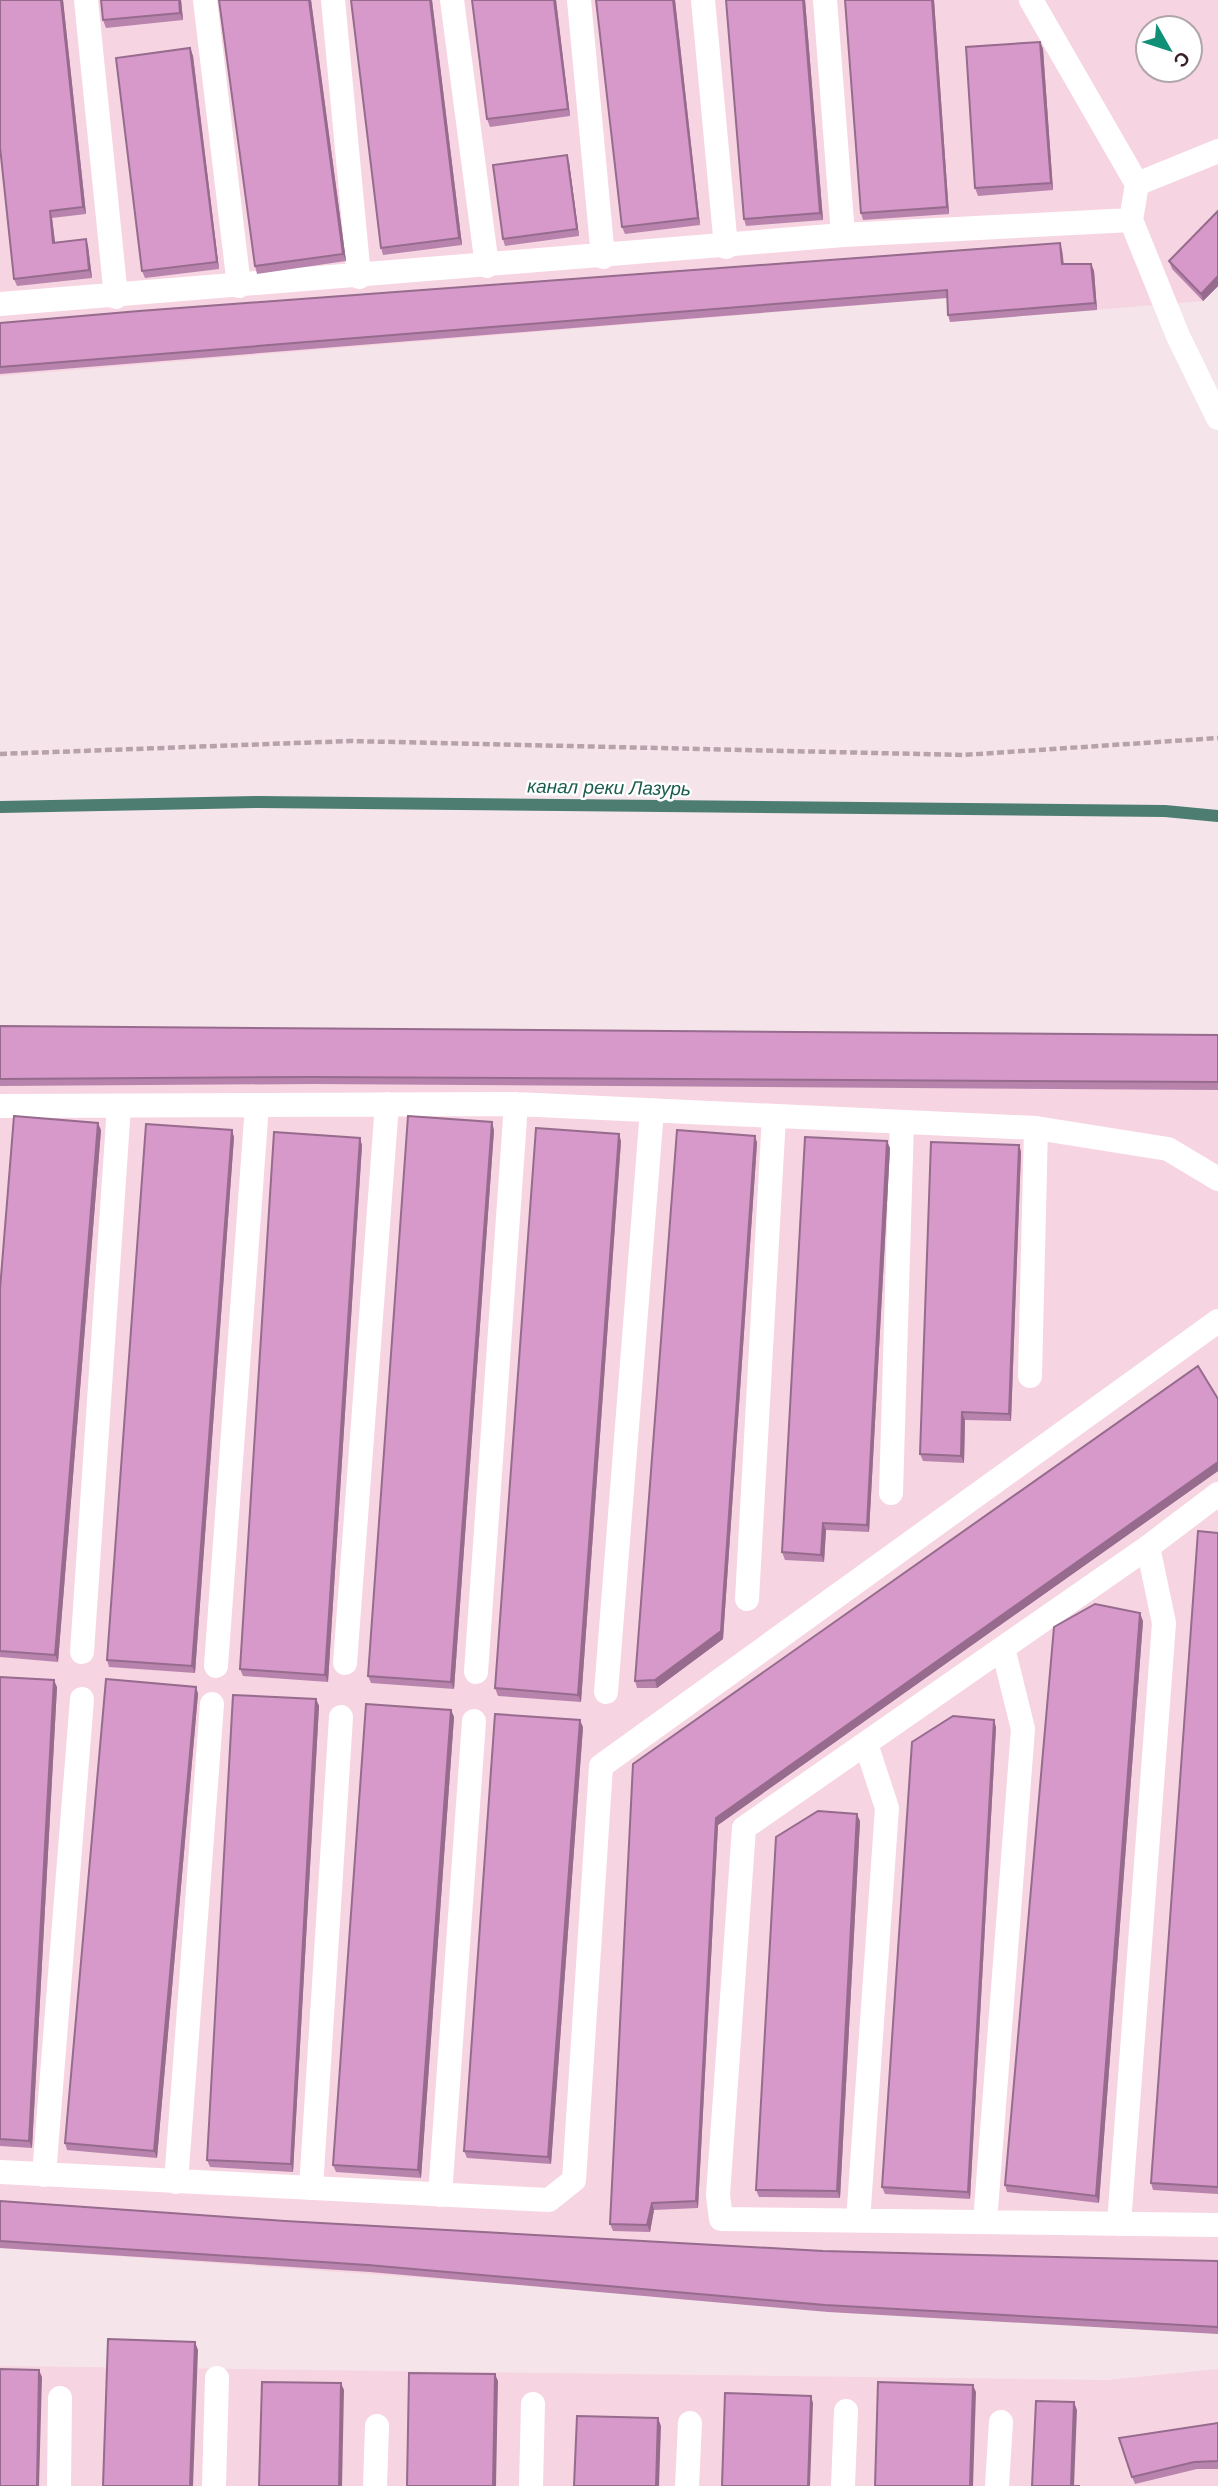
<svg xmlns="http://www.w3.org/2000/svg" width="1218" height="2486" viewBox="0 0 1218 2486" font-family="Arial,sans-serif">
<rect width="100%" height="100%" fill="#f5e4ea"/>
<path fill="#f7d4e1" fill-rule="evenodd" d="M 0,0 L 1218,0 L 1218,286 L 1203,301 L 950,322 L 949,298 L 0,376 ZM 1148,28 L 1190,28 L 1190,70 L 1148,70 Z
M 0,1034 L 1218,1043 L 1218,2334 L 0,2248 Z
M 0,2366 L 1107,2380 L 1218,2369 L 1218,2486 L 0,2486 Z"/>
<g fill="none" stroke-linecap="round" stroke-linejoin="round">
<path stroke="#4d7d71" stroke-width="12" d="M 0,807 L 259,802 L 1165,811 L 1218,816"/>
<path stroke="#b7a2ab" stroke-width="4.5" stroke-dasharray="7 3.5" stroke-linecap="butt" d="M 0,754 L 350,741 L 963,755 L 1218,738"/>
<path stroke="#fff" stroke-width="24" d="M 86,0 L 116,297
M 205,0 L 239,286
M 333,0 L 359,277
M 452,0 L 487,266
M 579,0 L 603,257
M 703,0 L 726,247
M 825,0 L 843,235
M 1031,0 L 1137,184 L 1131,220 L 1178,336 L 1218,418
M 1137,184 L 1218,151
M 0,304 L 843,235 L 1131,220
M 0,1106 L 516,1104 L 1036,1128 L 1168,1149 L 1218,1179
M 1030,1376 L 1036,1128
M 891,1493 L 902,1122
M 1218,1494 L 1148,1547 L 744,1828 L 718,2195 L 721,2219 L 1218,2225
M 747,1599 L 774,1116
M 82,1652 L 119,1106
M 345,1663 L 387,1104
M 216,1666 L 257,1105
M 476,1672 L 516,1104
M 606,1692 L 652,1110
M 0,2172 L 549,2200 L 574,2180 L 601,1766 L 1218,1321
M 44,2175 L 82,1699
M 176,2182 L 212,1704
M 311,2188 L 341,1717
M 440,2195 L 474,1721
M 858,2221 L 887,1808 L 866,1744
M 985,2222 L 1023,1729 L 1003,1648
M 1119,2224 L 1164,1623 L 1148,1547
M 59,2486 L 60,2398
M 214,2486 L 217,2378
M 375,2486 L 377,2426
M 531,2486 L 533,2404
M 687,2486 L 690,2423
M 843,2486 L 846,2411
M 997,2486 L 1001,2422"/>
</g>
<path fill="#b884ae" d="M 63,0 L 86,214 L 52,218 L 55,243 L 86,239 L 88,246 L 92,278 L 17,286 L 14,279 Z
M 101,0 L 181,0 L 183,20 L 106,28 L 103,20 Z
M 219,0 L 311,0 L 346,261 L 257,274 L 255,266 Z
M 351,0 L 432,0 L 462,245 L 383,255 L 381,248 Z
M 472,0 L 556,0 L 570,116 L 490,127 L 487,119 Z
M 596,0 L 675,0 L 700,225 L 625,234 L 622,227 Z
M 726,0 L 805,0 L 823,220 L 746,226 L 744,219 Z
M 845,0 L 934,0 L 949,214 L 863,220 L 861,213 Z
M 1040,42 L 1043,49 L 1053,190 L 978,196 L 975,188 Z
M 190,48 L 193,56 L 219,269 L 145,278 L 142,271 Z
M 569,162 L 579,236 L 505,246 L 503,239 Z
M 1218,211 L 1218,286 L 1203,301 L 1172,269 L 1169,261 Z
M 1062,250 L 1064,264 L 1091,264 L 1094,271 L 1097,310 L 950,322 L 948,315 L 947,298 L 0,374 L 0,323 Z
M 0,1026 L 1218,1035 L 1218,1090 L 313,1084 L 0,1086 Z
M 101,1130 L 58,1662 L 0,1657 L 0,1289 Z
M 494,1130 L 454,1689 L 371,1683 L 368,1676 Z
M 755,1136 L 757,1143 L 723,1639 L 657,1688 L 637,1688 L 635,1681 Z
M 234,1137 L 195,1673 L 109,1667 L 107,1660 Z
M 621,1141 L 581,1702 L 498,1696 L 495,1688 Z
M 362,1145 L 328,1682 L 243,1676 L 240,1669 Z
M 1019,1145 L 1021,1152 L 1011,1421 L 965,1420 L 964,1463 L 923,1461 L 920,1454 Z
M 890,1148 L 869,1532 L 826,1530 L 824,1562 L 785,1560 L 782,1552 Z
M 1218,1399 L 1218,1471 L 718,1825 L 698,2208 L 654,2210 L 650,2232 L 613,2231 L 610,2224 L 633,1764 Z
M 1218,1533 L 1218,2194 L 1153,2190 L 1151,2183 Z
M 1143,1621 L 1099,2203 L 1007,2192 L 1005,2185 Z
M 0,1677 L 57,1687 L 32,2148 L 0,2146 Z
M 196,1687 L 198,1694 L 157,2158 L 67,2150 L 65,2143 Z
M 316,1699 L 319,1706 L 293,2172 L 210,2167 L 207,2160 Z
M 451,1710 L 454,1717 L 421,2178 L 336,2172 L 333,2165 Z
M 583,1727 L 551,2164 L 467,2158 L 464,2151 Z
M 996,1727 L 970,2199 L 885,2194 L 882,2187 Z
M 860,1821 L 840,2198 L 759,2197 L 756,2190 Z
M 0,2201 L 285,2221 L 823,2251 L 1218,2261 L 1218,2334 L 828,2312 L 370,2272 L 0,2248 Z
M 1218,2423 L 1218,2469 L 1197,2469 L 1135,2484 L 1132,2477 Z"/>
<path fill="#966b8d" d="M 61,0 L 63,0 L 86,214 L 83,207 Z
M 179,0 L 181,0 L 183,20 L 180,13 Z
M 309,0 L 311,0 L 346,261 L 343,254 Z
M 430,0 L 432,0 L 462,245 L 459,238 Z
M 554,0 L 556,0 L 570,116 L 568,109 Z
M 673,0 L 675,0 L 700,225 L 698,218 Z
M 803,0 L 805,0 L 823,220 L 820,213 Z
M 932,0 L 934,0 L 949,214 L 947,207 Z
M 1040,42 L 1043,49 L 1053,190 L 1051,183 Z
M 190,48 L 193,56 L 219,269 L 217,262 Z
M 567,155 L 569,162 L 579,236 L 577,229 Z
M 50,211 L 52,218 L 56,250 L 53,243 Z
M 86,239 L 88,246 L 92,278 L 89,270 Z
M 1060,243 L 1062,250 L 1064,271 L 1062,264 Z
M 1091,264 L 1094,271 L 1097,310 L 1095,303 Z
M 1218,276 L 1218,286 L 1203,301 L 1201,294 Z
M 492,1122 L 494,1130 L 454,1689 L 451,1682 Z
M 98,1123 L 101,1130 L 58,1662 L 55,1655 Z
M 232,1130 L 234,1137 L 195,1673 L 192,1666 Z
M 619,1134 L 621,1141 L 581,1702 L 578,1695 Z
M 755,1136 L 757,1143 L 723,1639 L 657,1688 L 655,1680 Z
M 360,1138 L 362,1145 L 328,1682 L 325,1675 Z
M 887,1141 L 890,1148 L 869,1532 L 867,1525 Z
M 1019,1145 L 1021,1152 L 1011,1421 L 1009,1414 Z
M 962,1412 L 965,1420 L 964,1463 L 961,1456 Z
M 1218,1462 L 1218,1471 L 718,1825 L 698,2208 L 696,2201 L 716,1818 Z
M 823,1523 L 826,1530 L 824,1562 L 821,1555 Z
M 1140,1613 L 1143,1621 L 1099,2203 L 1096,2196 Z
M 54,1680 L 57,1687 L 32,2148 L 29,2141 Z
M 196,1687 L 198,1694 L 157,2158 L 154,2151 Z
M 316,1699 L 319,1706 L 293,2172 L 291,2164 Z
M 451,1710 L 454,1717 L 421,2178 L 418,2170 Z
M 580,1720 L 583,1727 L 551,2164 L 548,2157 Z
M 994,1720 L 996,1727 L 970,2199 L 968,2192 Z
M 857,1814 L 860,1821 L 840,2198 L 837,2191 Z
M 652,2203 L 654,2210 L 650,2232 L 647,2225 Z
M 195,2342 L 198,2350 L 193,2486 L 190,2486 Z
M 39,2370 L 42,2377 L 39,2486 L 37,2486 Z
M 495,2374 L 498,2381 L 496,2486 L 493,2486 Z
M 341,2383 L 344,2390 L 342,2486 L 339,2486 Z
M 973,2385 L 976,2392 L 973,2486 L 970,2486 Z
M 811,2396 L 813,2403 L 810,2486 L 808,2486 Z
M 1074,2402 L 1077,2410 L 1074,2486 L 1071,2486 Z
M 658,2418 L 661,2426 L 659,2486 L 656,2486 Z"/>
<path fill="#d699ca" stroke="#966b8d" stroke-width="2" d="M 0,0 L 61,0 L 83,207 L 50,211 L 53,243 L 86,239 L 89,270 L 14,279 L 0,147 Z
M 101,0 L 179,0 L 180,13 L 103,20 Z
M 219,0 L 309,0 L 343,254 L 255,266 Z
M 351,0 L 430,0 L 459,238 L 381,248 Z
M 472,0 L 554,0 L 568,109 L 487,119 Z
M 596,0 L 673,0 L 698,218 L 622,227 Z
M 726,0 L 803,0 L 820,213 L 744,219 Z
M 845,0 L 932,0 L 947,207 L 861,213 Z
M 1040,42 L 1051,183 L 975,188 L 966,47 Z
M 190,48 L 217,262 L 142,271 L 116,58 Z
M 567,155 L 577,229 L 503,239 L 493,165 Z
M 1218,211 L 1218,276 L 1201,294 L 1169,261 Z
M 1060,243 L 1062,264 L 1091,264 L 1095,303 L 948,315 L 947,290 L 0,367 L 0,323 L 139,311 Z
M 0,1026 L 1218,1035 L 1218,1082 L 311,1077 L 0,1079 Z
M 14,1116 L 98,1123 L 55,1655 L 0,1651 L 0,1289 Z
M 408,1116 L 492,1122 L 451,1682 L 368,1676 Z
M 146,1124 L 232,1130 L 192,1666 L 107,1660 Z
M 536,1128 L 619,1134 L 578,1695 L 495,1688 Z
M 677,1130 L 755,1136 L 721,1631 L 655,1680 L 635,1681 Z
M 274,1132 L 360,1138 L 325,1675 L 240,1669 Z
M 805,1137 L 887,1141 L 867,1525 L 823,1523 L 821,1555 L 782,1552 Z
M 931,1142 L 1019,1145 L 1009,1414 L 962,1412 L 961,1456 L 920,1454 Z
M 1198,1366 L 1218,1399 L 1218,1462 L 716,1818 L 696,2201 L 652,2203 L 647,2225 L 610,2224 L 633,1764 Z
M 1198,1531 L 1218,1533 L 1218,2187 L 1151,2183 Z
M 1095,1604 L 1140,1613 L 1096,2196 L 1005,2185 L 1054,1627 Z
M 0,1677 L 54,1680 L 29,2141 L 0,2139 Z
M 106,1679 L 196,1687 L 154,2151 L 65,2143 Z
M 233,1695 L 316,1699 L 291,2164 L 207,2160 Z
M 366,1704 L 451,1710 L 418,2170 L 333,2165 Z
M 495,1714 L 580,1720 L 548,2157 L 464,2151 Z
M 953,1716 L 994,1720 L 968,2192 L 882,2187 L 912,1742 Z
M 818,1811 L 857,1814 L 837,2191 L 756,2190 L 776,1837 Z
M 0,2201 L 285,2221 L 823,2251 L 1218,2261 L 1218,2327 L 825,2305 L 368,2265 L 0,2241 Z
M 108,2339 L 195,2342 L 190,2486 L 103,2486 Z
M 0,2369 L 39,2370 L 37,2486 L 0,2486 Z
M 409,2373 L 495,2374 L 493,2486 L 407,2486 Z
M 262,2382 L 341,2383 L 339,2486 L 259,2486 Z
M 878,2382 L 973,2385 L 970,2486 L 875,2486 Z
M 725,2393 L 811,2396 L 808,2486 L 722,2486 Z
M 1036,2401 L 1074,2402 L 1071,2486 L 1080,2486 L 1032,2486 Z
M 577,2416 L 658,2418 L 656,2486 L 574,2486 Z
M 1218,2423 L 1218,2461 L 1194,2462 L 1132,2477 L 1119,2438 Z"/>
<g text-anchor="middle" stroke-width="5" stroke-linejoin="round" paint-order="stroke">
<g font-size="19" font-style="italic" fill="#1c5d4e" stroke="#fff">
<text transform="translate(609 787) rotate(1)" y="7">канал реки Лазурь</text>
</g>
</g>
<g transform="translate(1169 49) rotate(129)"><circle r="33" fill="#ffffff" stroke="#b0a5aa" stroke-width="2"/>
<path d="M0-5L12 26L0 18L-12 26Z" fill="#109077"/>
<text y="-10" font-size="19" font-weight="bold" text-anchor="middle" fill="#3a1d2a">С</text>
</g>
</svg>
